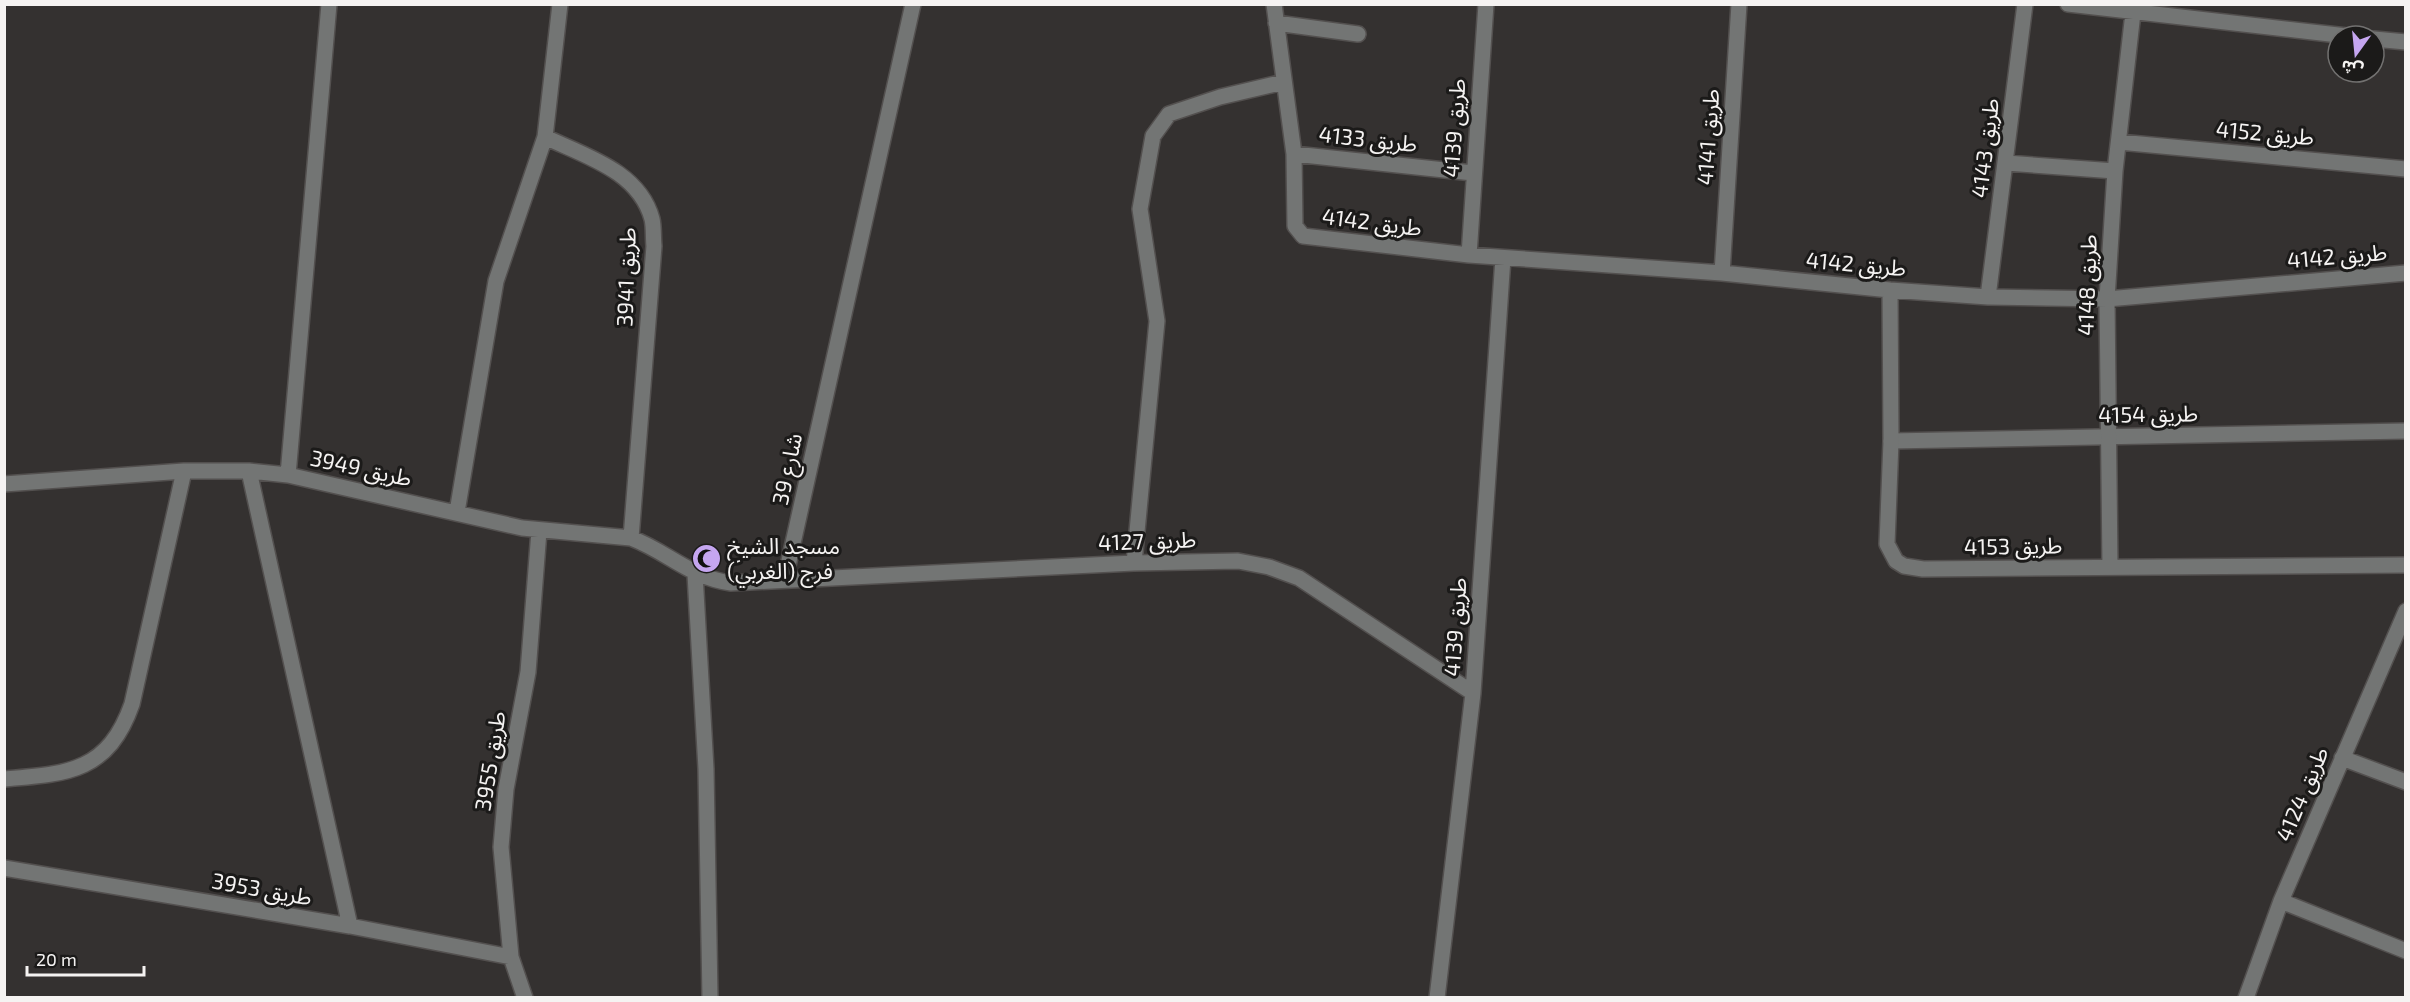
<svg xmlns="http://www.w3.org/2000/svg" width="2410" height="1002" viewBox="0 0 2410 1002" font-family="'Exo 2','Noto Sans Arabic',sans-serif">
<rect width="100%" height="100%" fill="#343130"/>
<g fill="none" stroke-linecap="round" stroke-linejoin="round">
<defs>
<path id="lane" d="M 1891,441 L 2406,431"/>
<path id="street" d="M 1274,4 L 1294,154 L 1295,226 L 1303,236 L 1469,255 L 1722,273 L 1890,290 L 1988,297 L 2107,299 L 2406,273
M 2068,4 L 2347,36
M 1276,23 L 1358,34
M 2374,39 L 2406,42
M 545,137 C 585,156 639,171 652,219 C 654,227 653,238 654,246 L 631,538
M 2119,142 L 2406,169
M 1294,154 L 1473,173
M 2006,163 L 2115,171
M 1469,255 L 1486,4
M 1722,273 L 1739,4
M 1890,290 L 1891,441 L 1887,544 L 1896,561 L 1904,566 L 1923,569 L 2406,565
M 1988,297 L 2025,4
M 249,471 L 350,926
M 288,475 L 329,4
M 4,484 L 184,471 L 249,471 L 288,475 L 522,528 L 631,538 C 668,552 691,578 731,583 L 1134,563 L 1238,561 L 1269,567 L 1299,578 L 1473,693
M 457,512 L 496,281 L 545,137 L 560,4
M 1134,563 L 1157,321 L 1140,209 L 1153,136 L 1169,114 L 1220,97 L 1284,82
M 2110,567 L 2107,299 L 2115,171 L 2134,4
M 695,574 L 706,769 L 710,998
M 785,579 L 913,4
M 2342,758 L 2406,782
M 4,779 C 68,774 108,772 132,704 L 184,471
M 4,868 L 350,926 L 511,957
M 2281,901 L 2406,951
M 525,998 L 511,957 L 501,847 L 506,789 L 528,672 L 539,531
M 1437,998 L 1473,693 L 1503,258
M 2246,998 L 2281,901 L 2406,611"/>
</defs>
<use href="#lane" stroke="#53504f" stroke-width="18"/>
<use href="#street" stroke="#53504f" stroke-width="18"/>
<use href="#lane" stroke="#737574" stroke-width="15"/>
<use href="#street" stroke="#737574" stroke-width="15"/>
</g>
<defs>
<symbol id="mosque-disc" viewBox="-11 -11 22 22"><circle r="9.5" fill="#c5a6f0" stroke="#1b1a19"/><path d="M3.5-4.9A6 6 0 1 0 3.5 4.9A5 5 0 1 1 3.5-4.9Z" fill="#111"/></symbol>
</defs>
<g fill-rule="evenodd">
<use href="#mosque-disc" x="690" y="542" width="33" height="33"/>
</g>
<g text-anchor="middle" stroke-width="6" stroke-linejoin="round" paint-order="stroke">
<g font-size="22" fill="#f5f3f2" stroke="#1b1a19">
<text transform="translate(1454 128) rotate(-86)" y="8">طريق 4139</text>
<text transform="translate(2265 133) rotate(5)" y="8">طريق 4152</text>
<text transform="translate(1708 137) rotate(-86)" y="8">طريق 4141</text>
<text transform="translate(1368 139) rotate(6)" y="8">طريق 4133</text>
<text transform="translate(1985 148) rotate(-83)" y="8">طريق 4143</text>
<text transform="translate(1372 222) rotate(7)" y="8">طريق 4142</text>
<text transform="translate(2337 256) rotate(-5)" y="8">طريق 4142</text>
<text transform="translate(1856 264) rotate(5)" y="8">طريق 4142</text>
<text transform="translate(626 277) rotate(-88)" y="8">طريق 3941</text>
<text transform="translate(2087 285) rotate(-88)" y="8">طريق 4148</text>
<text transform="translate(2148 414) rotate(-1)" y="8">طريق 4154</text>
<text transform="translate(361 468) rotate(12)" y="8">طريق 3949</text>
<text transform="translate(787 469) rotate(-78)" y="8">شارع 39</text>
<text transform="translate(1147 541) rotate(-2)" y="8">طريق 4127</text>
<text transform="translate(2013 546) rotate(-1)" y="8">طريق 4153</text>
<text transform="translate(1455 627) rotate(-86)" y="8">طريق 4139</text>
<text transform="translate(490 761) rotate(-81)" y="8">طريق 3955</text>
<text transform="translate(2302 794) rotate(-67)" y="8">طريق 4124</text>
<text transform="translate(262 889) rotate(10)" y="8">طريق 3953</text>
</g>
<g font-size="22" fill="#f5f3f2" stroke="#1b1a19" text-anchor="start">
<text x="727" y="554">مسجد الشيخ<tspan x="727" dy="25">فرج (الغربي)</tspan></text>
</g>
</g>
<rect width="2410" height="1002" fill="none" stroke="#f5f3f2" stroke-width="12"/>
<g transform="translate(2356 54) rotate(195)"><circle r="28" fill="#1b1a19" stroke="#727170" stroke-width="1.5"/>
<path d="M0-4.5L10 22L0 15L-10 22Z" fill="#c5a6f0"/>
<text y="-9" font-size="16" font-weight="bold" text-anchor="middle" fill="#f5f3f2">ش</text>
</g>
<path d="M27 966v9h117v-9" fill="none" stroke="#f5f3f2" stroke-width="3"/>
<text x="36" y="966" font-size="18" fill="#f5f3f2" stroke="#1b1a19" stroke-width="4.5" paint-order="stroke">20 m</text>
</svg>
